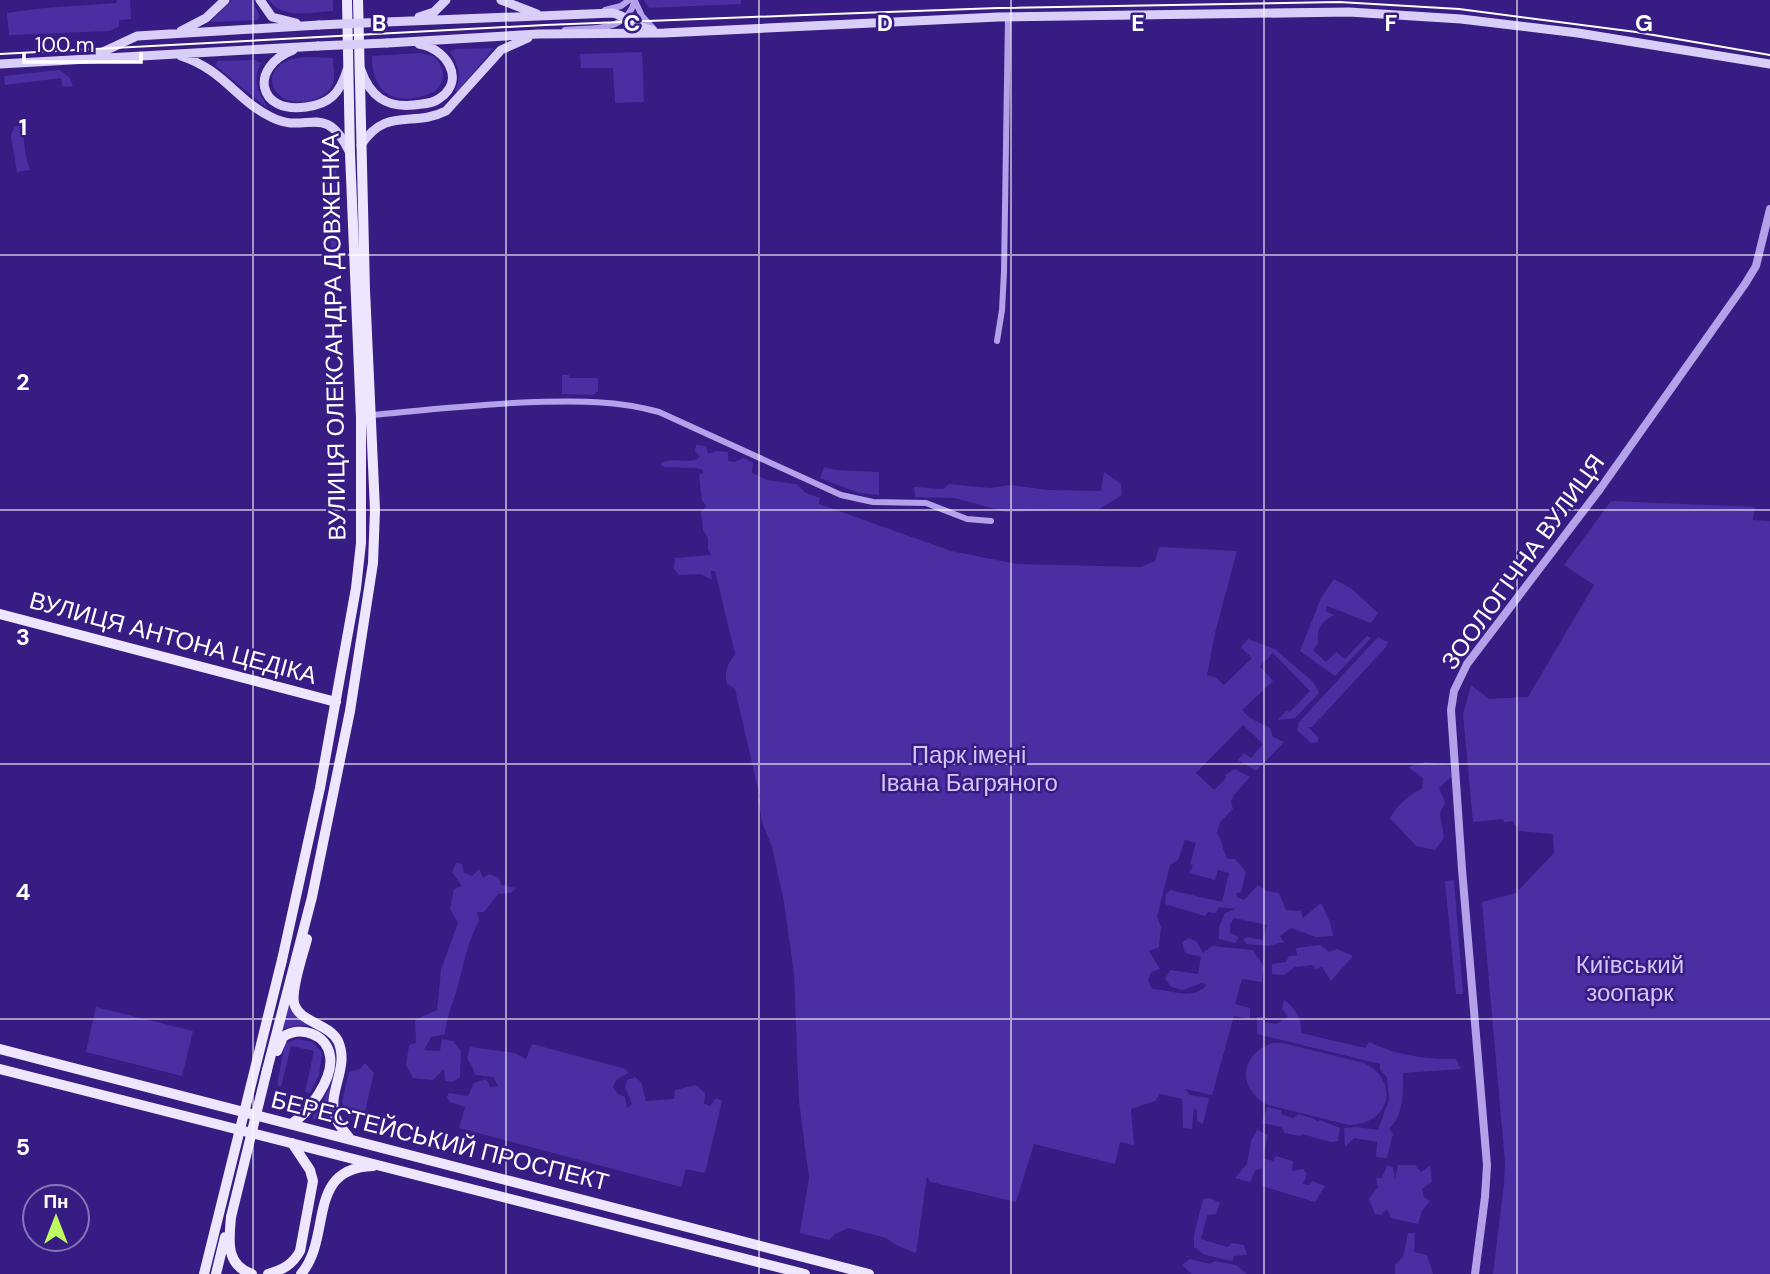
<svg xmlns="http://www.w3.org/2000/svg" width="1770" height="1274" viewBox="0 0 1770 1274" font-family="'DM Sans',sans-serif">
<rect width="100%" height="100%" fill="#361c83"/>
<path fill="#4a2fa2" d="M 117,0 L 130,0 L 131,19 L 119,20 L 119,26 L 110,31 L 9,35 L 7,13 L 44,8 L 116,3 Z
M 232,0 L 252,0 L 260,17 L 257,20 L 213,22 L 211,21 Z
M 269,0 L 333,0 L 333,11 C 311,12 283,20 269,0 Z
M 644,0 L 741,0 L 741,4 L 649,8 Z
M 494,48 L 457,92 L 455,91 C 461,76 460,66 450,52 L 455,49 Z
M 642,52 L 644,102 L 615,103 L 613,68 L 581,68 L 580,54 Z
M 419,53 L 433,56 C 445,67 447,81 434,92 C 398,107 372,97 372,56 Z
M 333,58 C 333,66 336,78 332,86 C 322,106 271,111 272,77 C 280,52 312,58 333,58 Z
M 255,60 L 261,63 C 250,86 261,93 268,109 L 215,65 L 218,61 Z
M 59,70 L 70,78 L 73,86 L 63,87 L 61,78 L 5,85 L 4,76 Z
M 22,124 L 26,157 L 30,170 L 17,172 L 11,136 L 14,127 Z
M 327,155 L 336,155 L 338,249 L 331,249 Z
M 562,375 L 569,375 L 569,378 L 598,378 L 598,391 L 593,395 L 562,394 Z
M 696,445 L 706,446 L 708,454 L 716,451 L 728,452 L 728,461 L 734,462 L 744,458 L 753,462 L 752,473 L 767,480 L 796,484 L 806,493 L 820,498 L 819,504 L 951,551 L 1017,564 L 1141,567 L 1155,561 L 1159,547 L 1237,551 L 1215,633 L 1207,675 L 1215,677 L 1224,685 L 1252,658 L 1241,647 L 1248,639 L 1275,649 L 1314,683 L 1319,693 L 1295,718 L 1278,720 L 1286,711 L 1290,712 L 1310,691 L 1273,653 L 1260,666 L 1273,681 L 1242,710 L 1250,718 L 1270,728 L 1273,737 L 1284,742 L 1256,771 L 1238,760 L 1244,753 L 1251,758 L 1263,744 L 1243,725 L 1196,773 L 1214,790 L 1226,778 L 1225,775 L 1235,769 L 1250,777 L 1234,795 L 1231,802 L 1233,809 L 1220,822 L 1217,833 C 1223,842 1222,850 1228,859 L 1235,859 L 1246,872 L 1241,892 L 1236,893 L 1237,897 L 1244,900 L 1258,885 L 1267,891 L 1279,893 L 1286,910 L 1301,911 L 1303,918 L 1321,903 L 1330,922 L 1333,936 L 1316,937 L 1291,928 L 1280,936 L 1284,942 L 1268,946 L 1247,944 L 1243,939 L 1248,937 L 1263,940 L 1267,925 L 1234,918 L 1230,925 L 1230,933 L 1239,937 L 1235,943 L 1219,939 L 1219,927 L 1225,913 L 1235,909 L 1219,907 L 1215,913 L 1208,912 L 1205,916 L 1165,904 L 1166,894 L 1170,890 L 1222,902 L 1229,873 L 1218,870 L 1215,880 L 1189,873 L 1193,866 L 1190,864 L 1196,843 L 1185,840 L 1178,860 L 1170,865 L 1157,917 L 1161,927 L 1159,947 L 1149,951 L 1160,969 L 1151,972 L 1148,980 L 1152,989 C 1173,989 1189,1002 1207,985 L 1202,983 L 1182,990 L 1171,987 L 1165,978 L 1171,970 L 1198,974 L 1201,957 L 1185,953 L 1182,942 L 1189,938 L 1197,942 L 1203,953 L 1212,946 L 1253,950 L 1264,967 L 1262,982 L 1242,979 L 1235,1004 L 1250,1008 L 1250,1019 L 1234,1016 L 1212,1095 L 1185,1089 L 1190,1095 L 1209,1098 L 1203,1124 L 1197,1121 L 1197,1110 L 1194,1108 L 1192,1129 L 1183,1128 L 1182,1099 L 1160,1094 L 1155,1101 L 1131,1109 L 1134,1145 L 1120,1142 L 1115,1164 L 1034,1144 L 1016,1202 L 931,1182 L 927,1177 L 916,1253 L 898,1246 L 886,1238 L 848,1228 L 835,1234 L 829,1240 L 800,1233 L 809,1178 L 799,1101 L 794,974 L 784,902 L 772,847 L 762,822 L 758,799 L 760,798 L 735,689 L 727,684 C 724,670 727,666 735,654 L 715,571 L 711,571 L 712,580 L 701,574 L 679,575 L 674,569 L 675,558 L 711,555 L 708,549 L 708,538 L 703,530 L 701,512 L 706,506 L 702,500 L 699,475 L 703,473 L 703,470 L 696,468 L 664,467 L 660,464 C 671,455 688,466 700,457 L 695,451 Z
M 824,467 L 835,470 L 879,472 L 879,495 L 859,493 L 820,478 Z
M 1104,472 L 1121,484 L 1122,495 L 1099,509 L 1006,512 L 955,498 L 915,497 L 914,487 L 943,489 L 949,484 L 990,488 L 1011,485 L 1048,490 L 1101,491 Z
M 1611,501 L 1755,507 L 1753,520 L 1770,521 L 1770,1274 L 1493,1274 L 1504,1184 L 1505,1162 L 1482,902 L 1516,893 L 1554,853 L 1553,834 L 1519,831 L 1518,826 L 1514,825 L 1513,821 L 1504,822 L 1503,819 L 1473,822 L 1463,714 L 1471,685 L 1489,699 L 1528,697 L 1594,585 L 1564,565 Z
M 1334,579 L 1352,589 L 1378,613 L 1371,623 L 1327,606 L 1326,611 L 1334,615 C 1321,622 1316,629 1318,644 L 1313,650 L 1326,662 L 1336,652 L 1345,659 L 1367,636 L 1371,638 L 1335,676 L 1300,651 L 1321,598 Z
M 1378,637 L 1388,642 L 1386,647 L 1312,727 L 1308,727 L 1318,737 L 1318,742 L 1311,743 L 1297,730 L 1299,722 Z
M 1426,762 L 1449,765 L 1452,776 L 1439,788 L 1445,802 L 1440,814 L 1444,838 L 1435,850 L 1416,846 L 1390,818 C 1397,806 1409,794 1422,789 L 1423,778 L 1408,767 Z
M 456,863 L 462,864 L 464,873 L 472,876 L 479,869 L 483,878 L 489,874 L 499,878 L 501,885 L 516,888 L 511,893 L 498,894 L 484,912 L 477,912 L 479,921 C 467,943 465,961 458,985 C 454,1002 446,1016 445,1034 L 431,1037 L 424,1050 L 440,1051 L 442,1039 L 453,1041 L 461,1051 L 460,1077 L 453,1082 L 445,1081 L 444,1069 L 433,1080 L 413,1078 L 406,1065 L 409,1045 L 416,1043 L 415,1020 L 437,1010 L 441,970 L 458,923 L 450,909 L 454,889 L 462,886 L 452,872 Z
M 1454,880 L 1463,994 L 1456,994 L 1445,881 Z
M 1320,945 L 1329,952 L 1337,949 L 1353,956 L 1331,981 L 1322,967 L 1316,969 L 1312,965 L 1295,967 L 1284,975 L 1272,974 L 1272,964 L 1286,962 L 1289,956 L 1297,956 L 1296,948 Z
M 1284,1000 C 1296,1008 1302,1020 1301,1033 L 1365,1048 L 1369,1042 C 1396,1055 1426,1060 1456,1059 L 1461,1069 L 1403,1073 C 1403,1092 1404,1115 1389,1129 L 1393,1134 L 1387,1158 L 1376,1157 L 1377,1142 L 1354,1138 L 1345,1147 L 1344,1128 L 1357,1127 L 1378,1130 L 1389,1099 L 1387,1077 L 1380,1070 L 1380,1064 L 1257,1034 L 1257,1017 L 1264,1017 L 1265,1022 L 1276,1024 L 1288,1017 L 1282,1009 Z
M 287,1002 C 297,1022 303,1018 320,1029 C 348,1046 331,1075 328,1100 C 327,1108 330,1115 329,1123 L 312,1118 C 329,1095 354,1043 315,1028 C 303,1024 294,1025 283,1029 L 281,1026 Z
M 96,1007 L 193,1031 L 182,1076 L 86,1052 Z
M 298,1039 L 313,1042 L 322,1053 L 319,1075 L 310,1093 L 305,1092 L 314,1051 L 291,1046 L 281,1087 L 277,1085 L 285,1043 Z
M 1272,1043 L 1283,1043 L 1364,1063 C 1401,1081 1390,1125 1349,1125 L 1268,1105 C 1237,1089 1239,1055 1272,1043 Z
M 532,1044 L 626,1069 L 628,1073 L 616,1080 L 613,1087 L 618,1094 L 625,1097 L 627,1108 L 632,1104 L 625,1087 L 627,1080 L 635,1077 L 641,1082 L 646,1101 L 674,1099 L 675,1090 L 696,1085 L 705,1093 L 704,1104 L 710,1106 L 716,1098 L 722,1101 L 705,1173 L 686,1169 L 681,1187 L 459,1128 L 465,1107 L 450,1102 L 447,1097 L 449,1093 L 468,1096 L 474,1083 L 486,1079 L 490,1087 L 498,1086 L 493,1077 L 475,1075 L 473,1068 L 467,1058 L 470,1047 L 515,1053 L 526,1059 Z
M 365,1063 L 374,1073 L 364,1116 L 346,1112 L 342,1102 L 349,1072 L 360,1069 Z
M 1267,1107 L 1281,1110 L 1282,1115 L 1294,1118 L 1298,1114 L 1315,1119 L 1318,1122 L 1320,1120 L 1340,1128 L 1338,1141 L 1331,1142 L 1302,1134 L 1300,1136 L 1285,1133 L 1281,1127 L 1262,1123 Z
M 1257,1130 L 1268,1135 L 1263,1158 L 1273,1161 L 1276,1156 L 1293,1161 L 1292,1171 L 1303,1169 L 1307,1174 L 1303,1184 L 1309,1185 L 1312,1181 L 1325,1186 L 1315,1202 L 1262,1186 L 1262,1168 L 1255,1171 L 1250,1182 L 1235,1178 L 1247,1164 L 1251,1141 Z
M 1387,1165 L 1393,1167 L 1395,1179 L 1398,1165 L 1415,1165 L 1421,1172 L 1430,1166 L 1432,1182 L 1422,1189 L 1424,1197 L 1430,1201 L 1422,1211 L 1418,1224 L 1391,1218 L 1387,1209 L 1381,1215 L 1375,1214 L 1369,1199 L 1378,1187 L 1376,1178 L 1382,1178 Z
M 1210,1198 L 1220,1203 L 1216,1214 L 1207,1215 L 1201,1239 L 1227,1247 L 1232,1243 L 1244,1245 L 1247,1255 L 1234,1256 L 1233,1261 L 1205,1255 L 1194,1247 L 1194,1235 L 1203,1199 Z
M 1408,1233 L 1415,1233 L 1414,1252 L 1427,1255 L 1433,1274 L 1395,1274 L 1395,1265 L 1403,1257 Z
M 1190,1259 L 1210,1264 L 1215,1261 L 1236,1265 L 1247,1274 L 1192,1274 L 1182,1265 Z"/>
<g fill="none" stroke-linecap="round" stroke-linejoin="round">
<path stroke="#b3a2ea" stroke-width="6" d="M 635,1 L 642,16 L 654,29
M 605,10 L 621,6 L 629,0
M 565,30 C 592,27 626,34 635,0
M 997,341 L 1002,310 L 1004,272 L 1008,17
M 372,415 C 426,410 480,404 535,402 C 577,401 617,400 659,412 L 841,495 L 873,502 L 926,503 L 967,519 L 991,521"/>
<path stroke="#b3a2ea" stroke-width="8" d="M 1475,1274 L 1485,1197 L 1487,1165 L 1462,869 L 1451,710 L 1454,691 L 1467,664 L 1600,489 L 1745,284 L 1756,266 L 1770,209"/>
<path stroke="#d8cef8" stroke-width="9" d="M 260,0 L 272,17 L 296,23
M 501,0 L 537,14
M 419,17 L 434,12 L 446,0
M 386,22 L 613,13 C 627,16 637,28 652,30
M 181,31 L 206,18 L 225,0
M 387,43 L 538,34 L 664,33 L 998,17 L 1349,12 L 1461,19 L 1578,33 L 1770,64
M 293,50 C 249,67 257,114 306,107 C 330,104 340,93 347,70
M 94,56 L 137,36 L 319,25
M 181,56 C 224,70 236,100 271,117 C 307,136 324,100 349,151
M 0,64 L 318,46
M 361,70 C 370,96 386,108 414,105 C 422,104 433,104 440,98 C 467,79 445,48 419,44
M 361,145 C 387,106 412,128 446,111 L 501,50 L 528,38"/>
<path stroke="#ede6fe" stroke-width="10" d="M 0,614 L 336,702
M 307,939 C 303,955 291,988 294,1003 C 299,1023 329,1023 338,1041 C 350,1067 327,1092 335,1116 C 338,1125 345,1132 350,1139
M 282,960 L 320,788 L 356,588 L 361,543 L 361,418 L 350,153 L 347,0
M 0,1049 L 869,1274
M 277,1051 L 283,1037 C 300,1025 327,1034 330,1056 C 334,1078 308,1114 291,1124
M 0,1069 L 805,1274
M 267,1070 L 312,897 L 350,711 L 373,563 L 375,510 L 365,290 L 358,0
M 231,1217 C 229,1240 225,1265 252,1274
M 216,1274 L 225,1237
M 268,1274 C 283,1270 293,1264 300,1251 L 313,1181 L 310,1170 L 292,1143
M 301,1274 C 333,1237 305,1168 373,1166"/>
<path stroke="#fff" stroke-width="2" d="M 0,54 L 545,25 L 805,15 L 998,8 L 1339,2 L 1459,9 L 1636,32 L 1770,55"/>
<path stroke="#d8cef8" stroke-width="9" d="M 319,25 L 386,22
M 318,46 L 387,43"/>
<path stroke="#ede6fe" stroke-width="10" d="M 231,1217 L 267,1070
M 204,1274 L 282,960"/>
</g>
<path fill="none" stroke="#fff" stroke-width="2" stroke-opacity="0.55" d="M 253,0 L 253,1274M 506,0 L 506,1274M 759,0 L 759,1274M 1011,0 L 1011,1274M 1264,0 L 1264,1274M 1517,0 L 1517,1274M 0,255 L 1770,255M 0,510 L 1770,510M 0,764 L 1770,764M 0,1019 L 1770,1019"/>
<g text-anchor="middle" stroke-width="5" stroke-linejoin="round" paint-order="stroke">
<g font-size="24" fill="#fff" stroke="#361c83">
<text transform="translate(334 337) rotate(-91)" y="8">ВУЛИЦЯ ОЛЕКСАНДРА ДОВЖЕНКА</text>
<text transform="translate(1523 562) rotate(-54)" y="8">ЗООЛОГІЧНА ВУЛИЦЯ</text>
<text transform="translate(173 638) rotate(15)" y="8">ВУЛИЦЯ АНТОНА ЦЕДІКА</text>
<text transform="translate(440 1141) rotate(14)" y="8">БЕРЕСТЕЙСЬКИЙ ПРОСПЕКТ</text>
</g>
<g font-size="24" fill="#d2c7f8" stroke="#361c83">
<text x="969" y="763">Парк імені<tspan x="969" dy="28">Івана Багряного</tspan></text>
<text x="1630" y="973">Київський<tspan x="1630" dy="28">зоопарк</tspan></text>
</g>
</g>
<g font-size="23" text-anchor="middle" font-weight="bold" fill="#fff" stroke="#361c83" stroke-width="5" stroke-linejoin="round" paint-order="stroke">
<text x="379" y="31">B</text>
<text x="632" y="31">C</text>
<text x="885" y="31">D</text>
<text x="1138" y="31">E</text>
<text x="1391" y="31">F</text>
<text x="1644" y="31">G</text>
<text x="23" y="135">1</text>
<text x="23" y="390">2</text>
<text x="23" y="645">3</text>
<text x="23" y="900">4</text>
<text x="23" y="1155">5</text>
</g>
<g transform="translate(56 1218)"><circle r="33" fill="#361c83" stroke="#8677b5" stroke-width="2"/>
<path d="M0-5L12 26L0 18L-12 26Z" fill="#bdfb60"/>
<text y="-10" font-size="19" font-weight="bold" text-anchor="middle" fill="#ffffff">Пн</text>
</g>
<path d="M24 52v10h117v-10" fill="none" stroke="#ffffff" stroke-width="3.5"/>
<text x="35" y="52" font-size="21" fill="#ffffff" stroke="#361c83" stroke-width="5" paint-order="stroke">100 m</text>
</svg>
